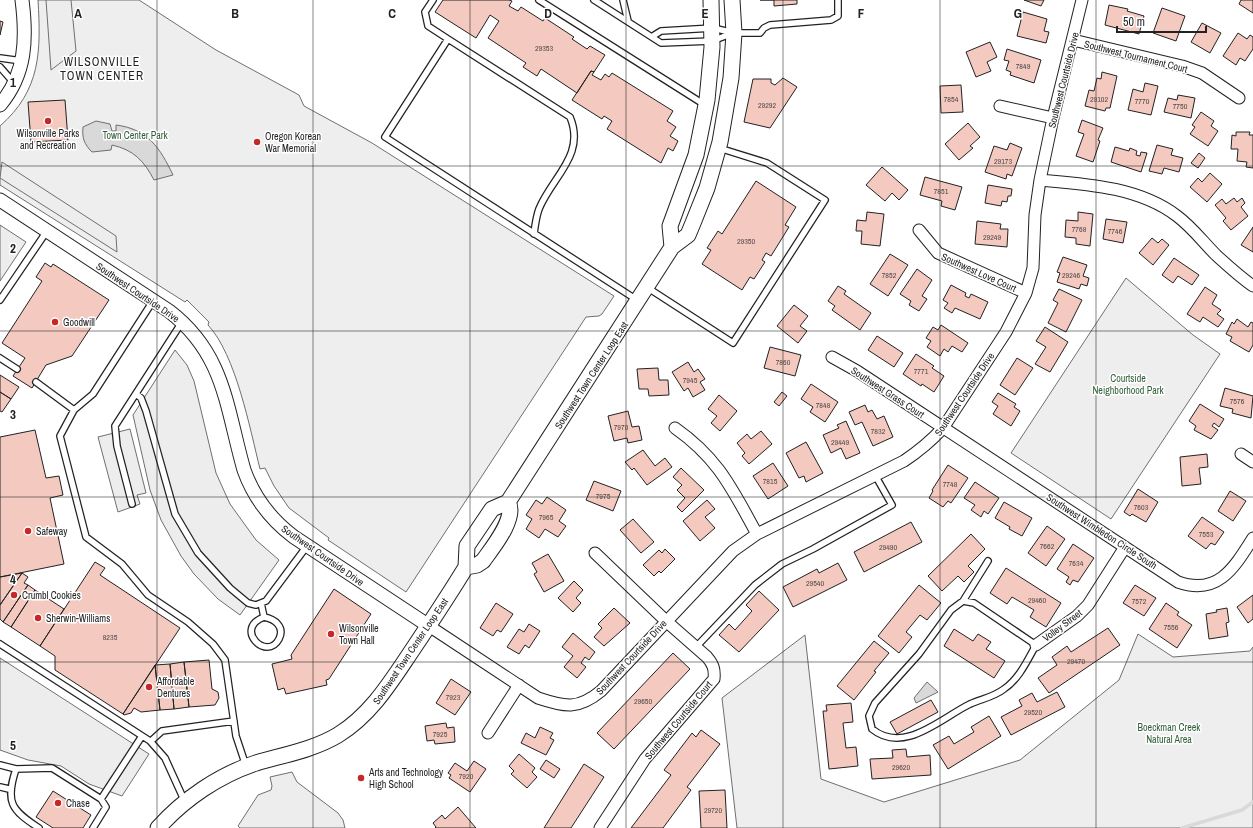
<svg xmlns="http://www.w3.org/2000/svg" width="1253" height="828" viewBox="0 0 1253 828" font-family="'Archivo Narrow',sans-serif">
<rect width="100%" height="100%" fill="#fff"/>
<path fill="#eee" stroke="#6f6f6f" d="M 38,0 L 139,0 L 216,50 L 299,95 L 304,106 L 372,143 L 614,296 L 602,314 L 599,316 L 586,317 L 406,592 L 328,540 L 329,538 L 289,508 L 274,486 L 265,468 L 260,469 C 250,429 236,355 208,325 L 209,322 L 187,300 L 185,302 L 0,185 L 0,126 C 41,90 41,51 38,0 Z
M 1126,278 L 1193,335 L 1220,354 L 1111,519 L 1011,453 Z
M 1138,634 L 1173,657 L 1250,651 L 1253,647 L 1253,828 L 737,828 L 722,698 L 805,635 L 821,779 L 884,802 L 1020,760 L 1119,680 Z"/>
<path fill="#ededed" stroke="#6f6f6f" d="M 46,0 L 71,0 L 76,51 L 51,70 Z
M 2,162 L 116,236 L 117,252 L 0,178 Z
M 0,225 L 26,242 L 0,281 Z
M 175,350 L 187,365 L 194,381 L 216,473 L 230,504 L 256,540 L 279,560 L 240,615 L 218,599 L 194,574 L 181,556 L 161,520 L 150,490 L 133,415 Z
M 130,429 L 146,493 L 137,495 L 140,504 L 118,512 L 98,437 Z
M 0,658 L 149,754 L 122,796 L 89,784 L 61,766 L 28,760 L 0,750 Z
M 292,772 L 297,782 L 338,813 L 343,820 L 345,828 L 240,828 L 238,826 L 258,795 L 271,790 L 272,786 L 270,777 Z"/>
<path fill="#d9d9d9" stroke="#6f6f6f" d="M 96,121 L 110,124 L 112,131 L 116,131 L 116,125 C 148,129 160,148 173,175 L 154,180 C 144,161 134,150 112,145 L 111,150 L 92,152 C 84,144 82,138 83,127 Z
M 927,682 L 938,692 L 916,703 L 914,698 Z"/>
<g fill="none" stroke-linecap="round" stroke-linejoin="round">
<path stroke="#d9d9d9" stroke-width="3.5" d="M 1182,828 L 1242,810 L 1253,802"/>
</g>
<path fill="#f3c9c0" stroke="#222" d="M 443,0 L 509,0 L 512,1 L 509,6 L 518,11 L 521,7 L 543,21 L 545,18 L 574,37 L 572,39 L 587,49 L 590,46 L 605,55 L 594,72 L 591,71 L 577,93 L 541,69 L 537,76 L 523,67 L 526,63 L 488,38 L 499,21 L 490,15 L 476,38 L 435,12 Z
M 760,0 L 797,0 L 797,4 L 774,6 L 774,0 Z
M 1024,0 L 1044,0 L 1041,6 Z
M 1241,0 L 1253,0 L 1253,13 L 1239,4 Z
M 1109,5 L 1128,9 L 1127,11 L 1144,16 L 1139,34 L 1105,25 Z
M 1162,8 L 1185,16 L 1176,41 L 1153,33 Z
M 1023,12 L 1047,19 L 1044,31 L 1049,32 L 1046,43 L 1017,36 Z
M 0,21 L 3,22 L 0,35 Z
M 1202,23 L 1221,33 L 1210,53 L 1191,42 Z
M 1238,33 L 1247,39 L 1250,35 L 1253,37 L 1253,49 L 1245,61 L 1240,58 L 1236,65 L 1223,56 Z
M 990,42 L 997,57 L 987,62 L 991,71 L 976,77 L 966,52 Z
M 1007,49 L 1041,60 L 1034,83 L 1010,75 L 1011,72 L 1006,70 L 1009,61 L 1004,60 Z
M 591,71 L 594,72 L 592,75 L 601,80 L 605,74 L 609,77 L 612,73 L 673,111 L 667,121 L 676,127 L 670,136 L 678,141 L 673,151 L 668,148 L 661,163 L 607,129 L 612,121 L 604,116 L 602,119 L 572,100 Z
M 1102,72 L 1117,76 L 1110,108 L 1106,108 L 1105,111 L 1085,106 L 1089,90 L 1094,91 L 1097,78 L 1101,79 Z
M 783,78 L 797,87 L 770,128 L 744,122 L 753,79 L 771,79 L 771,83 L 775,85 Z
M 1145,83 L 1158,86 L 1151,115 L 1128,110 L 1133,89 L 1143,92 Z
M 961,85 L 963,112 L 941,113 L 940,86 Z
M 1178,95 L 1195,98 L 1191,118 L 1164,112 L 1168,98 L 1177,100 Z
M 65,100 L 68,140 L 31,142 L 28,102 Z
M 1201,112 L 1214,121 L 1211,126 L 1218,131 L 1208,146 L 1190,134 L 1195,127 L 1192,125 Z
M 1082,120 L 1103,128 L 1098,140 L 1100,141 L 1093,162 L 1076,156 L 1084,134 L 1078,132 Z
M 968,123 L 980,137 L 970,146 L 973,148 L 959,160 L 945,144 Z
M 1236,132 L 1250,132 L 1249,135 L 1253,135 L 1253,168 L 1246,167 L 1247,162 L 1237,161 L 1238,149 L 1231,149 L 1232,135 L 1236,136 Z
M 1010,143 L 1022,148 L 1012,176 L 1007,174 L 1006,179 L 985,172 L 994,146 L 1007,150 Z
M 1157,145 L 1173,149 L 1171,155 L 1183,158 L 1179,172 L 1164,168 L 1162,174 L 1149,171 Z
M 1115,147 L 1129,151 L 1130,148 L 1137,151 L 1136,155 L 1140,156 L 1141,152 L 1147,153 L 1141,172 L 1111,162 Z
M 1199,153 L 1205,158 L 1198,168 L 1191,163 Z
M 882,167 L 908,190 L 899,200 L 892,193 L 885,201 L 866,185 Z
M 1210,173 L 1222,184 L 1207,202 L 1190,187 L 1198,178 L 1202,182 Z
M 925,177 L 962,187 L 955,210 L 941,206 L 942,201 L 920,195 Z
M 756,181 L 796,207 L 785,225 L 789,227 L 771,256 L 766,253 L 762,260 L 765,262 L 754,279 L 750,277 L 742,290 L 702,264 L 711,250 L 707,248 L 718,231 L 722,234 Z
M 988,185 L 1012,189 L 1011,196 L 1008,196 L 1007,202 L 1002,201 L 1001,206 L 985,203 Z
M 1234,198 L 1237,202 L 1242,198 L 1245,203 L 1241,207 L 1248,216 L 1231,230 L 1223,221 L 1226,218 L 1215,205 L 1222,199 L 1226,204 Z
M 867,212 L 884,214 L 880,246 L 861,244 L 862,231 L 856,231 L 857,220 L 866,221 Z
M 1078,212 L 1093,214 L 1090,246 L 1076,244 L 1076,238 L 1065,237 L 1066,220 L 1078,221 Z
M 1106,219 L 1127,222 L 1123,243 L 1103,239 Z
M 977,221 L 1001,224 L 1000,229 L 1008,229 L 1007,247 L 975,244 Z
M 1253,227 L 1253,252 L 1241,245 Z
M 1152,238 L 1158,243 L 1162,239 L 1169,245 L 1153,265 L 1139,253 Z
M 890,254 L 908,265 L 888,296 L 870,284 Z
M 1063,257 L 1087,265 L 1083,276 L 1089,278 L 1087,286 L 1081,284 L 1079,289 L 1057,282 L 1060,273 L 1057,272 Z
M 1174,258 L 1199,275 L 1192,285 L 1178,276 L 1173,283 L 1162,275 Z
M 45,263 L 51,267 L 53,264 L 109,300 L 72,356 L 46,365 L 32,388 L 13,376 L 25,358 L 2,343 L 42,281 L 36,277 Z
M 917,269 L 932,280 L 922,296 L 927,299 L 919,311 L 909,305 L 911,301 L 900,294 Z
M 951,285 L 966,293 L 965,296 L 969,298 L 971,294 L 988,302 L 980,319 L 955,308 L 952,313 L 944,308 L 948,303 L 943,300 Z
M 838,286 L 846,291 L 844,294 L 871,313 L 860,330 L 832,310 L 835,306 L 828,301 Z
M 1205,287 L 1217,295 L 1212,304 L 1221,310 L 1217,314 L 1224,319 L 1218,327 L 1203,317 L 1200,322 L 1187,314 Z
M 1059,289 L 1082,300 L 1066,332 L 1048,323 L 1058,303 L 1053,300 Z
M 794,305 L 808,316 L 800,326 L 807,331 L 798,343 L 777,326 Z
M 1237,319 L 1248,327 L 1251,322 L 1253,323 L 1253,345 L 1249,352 L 1230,341 L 1232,337 L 1226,334 L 1232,322 L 1234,324 Z
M 941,325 L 968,343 L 962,352 L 952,346 L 948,352 L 944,349 L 940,356 L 927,347 L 931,341 L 926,338 L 933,327 L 938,330 Z
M 1045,327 L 1068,342 L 1050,372 L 1035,364 L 1046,347 L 1036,341 Z
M 877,336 L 903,353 L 894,367 L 868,350 Z
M 770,347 L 801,355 L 795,376 L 764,368 Z
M 916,354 L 934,366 L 932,368 L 944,376 L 934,392 L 922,384 L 921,386 L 903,374 Z
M 1017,358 L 1033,368 L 1015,395 L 1000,385 Z
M 688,362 L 694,372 L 698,369 L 705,379 L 700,382 L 705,390 L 693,397 L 688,388 L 684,391 L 672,372 Z
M 658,368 L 659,380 L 668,380 L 669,395 L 649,396 L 648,389 L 639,389 L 637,369 Z
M 0,375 L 19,387 L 11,399 L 0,392 Z
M 811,384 L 838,402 L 825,422 L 810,412 L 813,407 L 801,399 Z
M 1225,388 L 1253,396 L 1251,418 L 1232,413 L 1233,409 L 1220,406 Z
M 0,392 L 11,399 L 2,412 L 0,411 Z
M 782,392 L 787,396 L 779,406 L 774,402 Z
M 998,393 L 1016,404 L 1014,407 L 1020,411 L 1011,426 L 993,414 L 998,406 L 992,402 Z
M 719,395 L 737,411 L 720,431 L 711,423 L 717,416 L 708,409 Z
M 1200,404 L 1224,419 L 1219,427 L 1214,423 L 1212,426 L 1218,430 L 1211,439 L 1194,430 L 1196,426 L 1189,421 Z
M 865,405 L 868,412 L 872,410 L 877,419 L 884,416 L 893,437 L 873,446 L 862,422 L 855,425 L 849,412 Z
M 628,411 L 632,427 L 639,426 L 642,440 L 628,443 L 627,438 L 614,441 L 608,416 Z
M 846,421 L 860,453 L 846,459 L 841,448 L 831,453 L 823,435 L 839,428 L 837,425 Z
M 35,430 L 46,478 L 59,476 L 63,495 L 50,498 L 64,564 L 0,577 L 0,437 Z
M 761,431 L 772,444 L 749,464 L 742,456 L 745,453 L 737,443 L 747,434 L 751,439 Z
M 806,442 L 823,473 L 806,482 L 804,476 L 799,478 L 786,453 Z
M 643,450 L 655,466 L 665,458 L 672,467 L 647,485 L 634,468 L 632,470 L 625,462 Z
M 1207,454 L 1208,467 L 1199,468 L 1201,484 L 1182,486 L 1180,457 Z
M 773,463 L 788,486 L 768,499 L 753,476 Z
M 948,465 L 968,478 L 951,503 L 948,501 L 943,507 L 929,498 L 933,491 L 932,490 Z
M 681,468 L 704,490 L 682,512 L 677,507 L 685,498 L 677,490 L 682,485 L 673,477 Z
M 594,481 L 621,491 L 613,511 L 586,500 Z
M 975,482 L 999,498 L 988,514 L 984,511 L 981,517 L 971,510 L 975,505 L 964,498 Z
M 1138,489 L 1158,502 L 1146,522 L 1132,514 L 1130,516 L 1124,512 Z
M 1230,491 L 1246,501 L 1233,521 L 1218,511 Z
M 547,497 L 566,510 L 559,521 L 566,526 L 558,537 L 545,529 L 539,538 L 526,529 L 532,519 L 526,515 L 536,500 L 542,504 Z
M 707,500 L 715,509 L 705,517 L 715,528 L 700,541 L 683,521 Z
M 1004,502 L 1032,518 L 1022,536 L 1009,529 L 1010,527 L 995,518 Z
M 1202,517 L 1224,532 L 1215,545 L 1211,543 L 1206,549 L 1188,536 Z
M 633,519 L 654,542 L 641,553 L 620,530 Z
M 911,522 L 922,542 L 864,572 L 854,552 Z
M 1047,526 L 1065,539 L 1046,566 L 1028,553 Z
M 971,534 L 985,549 L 968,566 L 974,572 L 964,582 L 958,576 L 942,591 L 928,576 Z
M 1073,544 L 1094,558 L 1078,582 L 1073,580 L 1070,585 L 1066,582 L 1069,577 L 1057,569 Z
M 665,549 L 675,559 L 661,573 L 659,571 L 654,576 L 643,565 L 659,550 L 662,553 Z
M 548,554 L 564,581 L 544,592 L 534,574 L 537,572 L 532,563 Z
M 95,562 L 105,568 L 100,575 L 180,628 L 123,714 L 55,670 L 55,656 L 40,646 Z
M 838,563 L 847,580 L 793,607 L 783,587 L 817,569 L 819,573 Z
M 1006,568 L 1061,603 L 1046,627 L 1030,617 L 1034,610 L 1012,597 L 1007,604 L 990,593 Z
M 22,573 L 28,577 L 24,583 L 28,585 L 3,622 L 0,619 L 0,605 Z
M 22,573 L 0,605 L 0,577 Z
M 574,581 L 583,590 L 576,598 L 581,603 L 573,612 L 558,598 Z
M 28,585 L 35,590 L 11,627 L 3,622 Z
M 919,585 L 941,603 L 927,620 L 920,615 L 906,632 L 912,637 L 899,653 L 878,636 Z
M 1135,585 L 1156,598 L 1144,616 L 1123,603 Z
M 334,589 L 371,614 L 329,679 L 326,680 L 327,685 L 286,694 L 284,688 L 278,690 L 272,664 L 292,659 L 291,655 Z
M 35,590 L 64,609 L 40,646 L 11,627 Z
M 759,591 L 779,610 L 739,652 L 719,635 L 729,624 L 735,630 L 752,611 L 746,605 Z
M 1253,595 L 1253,619 L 1248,623 L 1237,607 Z
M 496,603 L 513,614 L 501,632 L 497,630 L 493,636 L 480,628 Z
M 1166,603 L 1179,612 L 1177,615 L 1192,625 L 1177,648 L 1149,629 Z
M 614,608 L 630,623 L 604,646 L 594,637 L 602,628 L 598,624 Z
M 1227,608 L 1229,622 L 1226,623 L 1228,636 L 1209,639 L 1206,614 L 1217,612 L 1216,610 Z
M 529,624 L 540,631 L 529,648 L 525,645 L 519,654 L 507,647 L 519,629 L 524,632 Z
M 1108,628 L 1120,645 L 1049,693 L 1038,678 L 1057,665 L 1052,657 L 1067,646 L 1071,652 Z
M 954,629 L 973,641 L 978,634 L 991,642 L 986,649 L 1005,661 L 994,678 L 944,646 Z
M 573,633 L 595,652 L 589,660 L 585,657 L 581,663 L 586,667 L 577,678 L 564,667 L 573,656 L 562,647 Z
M 874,641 L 889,653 L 874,671 L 876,672 L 854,700 L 837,686 Z
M 673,653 L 690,669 L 614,749 L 597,733 Z
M 209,660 L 212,689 L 218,692 L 219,698 L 215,705 L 189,707 L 184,662 Z
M 184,662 L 189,707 L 174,709 L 170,664 Z
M 170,664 L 174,709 L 160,710 L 155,665 Z
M 155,665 L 160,710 L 141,712 L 134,708 L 131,713 L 124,715 L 123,714 Z
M 451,679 L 471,692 L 455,715 L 436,703 Z
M 1057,692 L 1065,707 L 1011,735 L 1001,717 L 1022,706 L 1019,700 L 1032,693 L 1037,702 Z
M 931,700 L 938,712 L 897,734 L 890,722 Z
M 851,703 L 853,722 L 843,723 L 846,748 L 856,747 L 858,766 L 829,769 L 823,711 L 827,711 L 826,705 Z
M 989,716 L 1001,736 L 948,769 L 933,745 L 949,736 L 954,744 L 974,732 L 971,727 Z
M 446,723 L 447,728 L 454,727 L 455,742 L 435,744 L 434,740 L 427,741 L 425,726 Z
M 540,727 L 553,733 L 550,738 L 554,740 L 546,755 L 521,743 L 526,733 L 535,738 Z
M 701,730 L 720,744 L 687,787 L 691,790 L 663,828 L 631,828 L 671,775 L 664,770 L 692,733 L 696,737 Z
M 906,749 L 907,757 L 930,755 L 931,775 L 872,779 L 870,759 L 893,758 L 892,750 Z
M 519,754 L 535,768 L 532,772 L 537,777 L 527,788 L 511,774 L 514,771 L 509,766 Z
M 546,760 L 560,769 L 554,778 L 540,769 Z
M 474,761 L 486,769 L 470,792 L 449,778 L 451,775 L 448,773 L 455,763 L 467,771 Z
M 584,764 L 604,777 L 571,828 L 544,828 Z
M 725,790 L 727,828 L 701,828 L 699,791 Z
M 53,791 L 91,815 L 83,828 L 53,828 L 36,817 Z
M 458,807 L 476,828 L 435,828 L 436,827 L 433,823 L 442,815 L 445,819 Z"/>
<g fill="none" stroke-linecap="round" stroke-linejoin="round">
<defs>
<path id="service" d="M 433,0 L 425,12 L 428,26 L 448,39
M 539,0 L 705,105
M 594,0 L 661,43 L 712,41 L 733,33
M 623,0 L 628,21
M 653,36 L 661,31 L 713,28 L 734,33 L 760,33 L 764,28 L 770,25 L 831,20 L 838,16 L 838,0
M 0,58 L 22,61
M 0,67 L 14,83
M 534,234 C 535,226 536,217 539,209 C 552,177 586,155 570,117 L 448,39 L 385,137 L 637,300
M 648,288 L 733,343 L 825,200 L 767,163 L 719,148
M 0,300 L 47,231
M 153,301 L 93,394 L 74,410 L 60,436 L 86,537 L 122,564 L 148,595 L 188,622 L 213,644 L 225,660 L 236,736 L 246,766
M 0,358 L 17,369
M 36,382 L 74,410
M 136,394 L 141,398 L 146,411 L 175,514 L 198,553 L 230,588 L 248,603 L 256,605 L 266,601 L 307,546
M 132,504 L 117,446 L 115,426 L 182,322
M 963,601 L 974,603 L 1036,645 C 1027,661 1019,679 1004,689 C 994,697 981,699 970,704 C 941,718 904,755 872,729 L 869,716 L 875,703 L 919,654 L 951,610 Z
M 963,601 L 988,561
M 261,603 L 264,617 C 233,629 267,662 279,639 C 285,627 275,619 264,617
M 0,644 L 150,741 L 165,758 L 185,802
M 696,647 L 755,585 L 782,564 L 813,549 L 892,505 L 875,475
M 151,741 L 162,731 L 234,721
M 0,765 L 16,769 L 52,768 L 101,799 L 142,736
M 16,769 C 5,802 11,810 39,828
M 0,787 L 9,789
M 93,828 L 106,807 L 101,799"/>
<path id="minor" d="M 1073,40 L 1182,66 L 1202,73 L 1239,98
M 1000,106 L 1053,118
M 1040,180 C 1086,184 1139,187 1177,216 C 1192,227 1203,242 1216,255 C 1228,266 1240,277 1253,286
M 919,230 L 938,253 L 1026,293
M 832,357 L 857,371 L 1178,582 C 1218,596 1234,568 1253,538
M 675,428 C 719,459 732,489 757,534
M 1241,454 L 1253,462
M 595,553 L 666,621 L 707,657 C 713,664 715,669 714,679 L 645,759 L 600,828
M 429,626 L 538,698 C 565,707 578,710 601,691 L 733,551 L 757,534 L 904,461 C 919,451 931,441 943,428 L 1006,332 L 1026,293 L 1033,268 L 1035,215 L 1040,180 L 1053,118 L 1082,0
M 1036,645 L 1077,616 L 1088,605 L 1125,547
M 488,733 L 519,685"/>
<path id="tertiary" d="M 0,105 C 26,74 27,39 22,0
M 0,200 L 169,311 C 225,354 226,407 244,470 C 254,498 270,519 294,537 L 429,626"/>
<path id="secondary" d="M 672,247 L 670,226 L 696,155 L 707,100 L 712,47 L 711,0
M 466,567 L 477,565 L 483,561 C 493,547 517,518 508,502
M 158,828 C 184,799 219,775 256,763 C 283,755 313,750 338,735 C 372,714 392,680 413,649 C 431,622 449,595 466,567 L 467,546 L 492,509 L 508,502 L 672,247 L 688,235 L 693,223 L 707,188 L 720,142 L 731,78 L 734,33 L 732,0"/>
</defs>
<use href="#service" stroke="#222" stroke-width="8"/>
<use href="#minor" stroke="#222" stroke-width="13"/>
<use href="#tertiary" stroke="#222" stroke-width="15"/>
<use href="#secondary" stroke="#222" stroke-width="17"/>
<use href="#service" stroke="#fff" stroke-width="5.5"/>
<use href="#minor" stroke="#fff" stroke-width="11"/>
<use href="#tertiary" stroke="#fff" stroke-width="13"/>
<use href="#secondary" stroke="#fff" stroke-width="15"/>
</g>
<path fill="none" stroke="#222" stroke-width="1" stroke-opacity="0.55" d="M 157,0 L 157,828M 313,0 L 313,828M 470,0 L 470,828M 626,0 L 626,828M 783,0 L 783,828M 940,0 L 940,828M 1096,0 L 1096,828M 0,166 L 1253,166M 0,331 L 1253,331M 0,497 L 1253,497M 0,662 L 1253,662"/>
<g fill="#c62828" stroke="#fff" stroke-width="1.5">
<circle cx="48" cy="121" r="4"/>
<circle cx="257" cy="142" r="4"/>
<circle cx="55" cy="322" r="4"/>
<circle cx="28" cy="531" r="4"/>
<circle cx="14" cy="595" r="4"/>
<circle cx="38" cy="618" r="4"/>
<circle cx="331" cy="634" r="4"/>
<circle cx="149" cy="687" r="4"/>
<circle cx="361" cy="778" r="4"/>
<circle cx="58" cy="803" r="4"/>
</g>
<g text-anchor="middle" stroke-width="3" stroke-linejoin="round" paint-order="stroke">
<g font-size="8" fill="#564c4a">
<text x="544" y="51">29353</text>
<text x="1023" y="69">7849</text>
<text x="951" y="102">7854</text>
<text x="1099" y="102">29102</text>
<text x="1142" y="104">7770</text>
<text x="767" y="108">29292</text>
<text x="1180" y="109">7750</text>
<text x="1003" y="164">29173</text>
<text x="941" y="194">7851</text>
<text x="1079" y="232">7768</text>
<text x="1115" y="234">7746</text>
<text x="992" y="240">29249</text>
<text x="746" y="244">29350</text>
<text x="889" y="278">7852</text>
<text x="1071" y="278">29246</text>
<text x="783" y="365">7860</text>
<text x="921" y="374">7771</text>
<text x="690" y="383">7945</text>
<text x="1237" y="404">7576</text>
<text x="823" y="408">7848</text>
<text x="621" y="430">7970</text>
<text x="878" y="434">7832</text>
<text x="840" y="445">29449</text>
<text x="770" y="484">7815</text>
<text x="950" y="487">7748</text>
<text x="603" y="499">7975</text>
<text x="1141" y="510">7603</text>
<text x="546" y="520">7965</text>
<text x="1206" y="537">7553</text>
<text x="1047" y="549">7662</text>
<text x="888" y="550">29490</text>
<text x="1076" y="566">7634</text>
<text x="815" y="586">29540</text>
<text x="1037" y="603">29460</text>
<text x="1139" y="604">7572</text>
<text x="1171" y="630">7556</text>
<text x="110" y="640">8235</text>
<text x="1076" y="664">29470</text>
<text x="453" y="700">7923</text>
<text x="643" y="704">29650</text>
<text x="1033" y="715">29520</text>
<text x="440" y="737">7925</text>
<text x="901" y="770">29620</text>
<text x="466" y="779">7920</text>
<text x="713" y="813">29720</text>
</g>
<g font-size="10" fill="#222" stroke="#fff">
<text transform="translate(1136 56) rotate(14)" y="4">Southwest Tournament Court</text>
<text transform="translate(1063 80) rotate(-76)" y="4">Southwest Courtside Drive</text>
<text transform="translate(979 272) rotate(24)" y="4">Southwest Love Court</text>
<text transform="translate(138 292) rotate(34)" y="4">Southwest Courtside Drive</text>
<text transform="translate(591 375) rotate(-57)" y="4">Southwest Town Center Loop East</text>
<text transform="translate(888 392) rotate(33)" y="4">Southwest Grass Court</text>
<text transform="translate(964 394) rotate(-56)" y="4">Southwest Courtside Drive</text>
<text transform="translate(1102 531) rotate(33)" y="4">Southwest Wimbledon Circle South</text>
<text transform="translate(323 555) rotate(35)" y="4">Southwest Courtside Drive</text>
<text transform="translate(1062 625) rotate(-37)" y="4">Volley Street</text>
<text transform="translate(410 651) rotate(-56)" y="4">Southwest Town Center Loop East</text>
<text transform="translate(631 657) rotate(-47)" y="4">Southwest Courtside Drive</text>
<text transform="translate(678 720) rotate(-50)" y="4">Southwest Courtside Court</text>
</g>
<g font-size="10" fill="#222" stroke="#fff" text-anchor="start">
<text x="48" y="137" text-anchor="middle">Wilsonville Parks<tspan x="48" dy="12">and Recreation</tspan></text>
<text x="265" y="140">Oregon Korean<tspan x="265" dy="12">War Memorial</tspan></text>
<text x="63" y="326">Goodwill</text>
<text x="36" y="535">Safeway</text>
<text x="22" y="599">Crumbl Cookies</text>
<text x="46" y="622">Sherwin-Williams</text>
<text x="339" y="632">Wilsonville<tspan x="339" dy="12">Town Hall</tspan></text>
<text x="157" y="685">Affordable<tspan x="157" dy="12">Dentures</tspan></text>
<text x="369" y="776">Arts and Technology<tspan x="369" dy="12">High School</tspan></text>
<text x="66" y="807">Chase</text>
</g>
<g font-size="10" fill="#2f5e38" stroke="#fff">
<text x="135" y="139">Town Center Park</text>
<text x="1128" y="382">Courtside<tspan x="1128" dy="12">Neighborhood Park</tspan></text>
<text x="1169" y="731">Boeckman Creek<tspan x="1169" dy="12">Natural Area</tspan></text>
</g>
<g font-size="12" letter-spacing="1" fill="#222" stroke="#fff">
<text x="102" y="66">WILSONVILLE<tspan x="102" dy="14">TOWN CENTER</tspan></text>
</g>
</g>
<g font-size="13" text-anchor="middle" font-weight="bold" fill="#222" stroke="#fff" stroke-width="3" stroke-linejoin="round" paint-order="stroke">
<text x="78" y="18">A</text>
<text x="235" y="18">B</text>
<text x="392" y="18">C</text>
<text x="548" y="18">D</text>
<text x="705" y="18">E</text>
<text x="861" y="18">F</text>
<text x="1018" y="18">G</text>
<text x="13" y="87">1</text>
<text x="13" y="253">2</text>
<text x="13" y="419">3</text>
<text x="13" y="584">4</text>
<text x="13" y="750">5</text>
</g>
<path d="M1117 26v6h89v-6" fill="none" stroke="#222222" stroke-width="2"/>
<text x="1123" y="26" font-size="12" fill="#222222" stroke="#ffffff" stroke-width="3" paint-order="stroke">50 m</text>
</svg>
